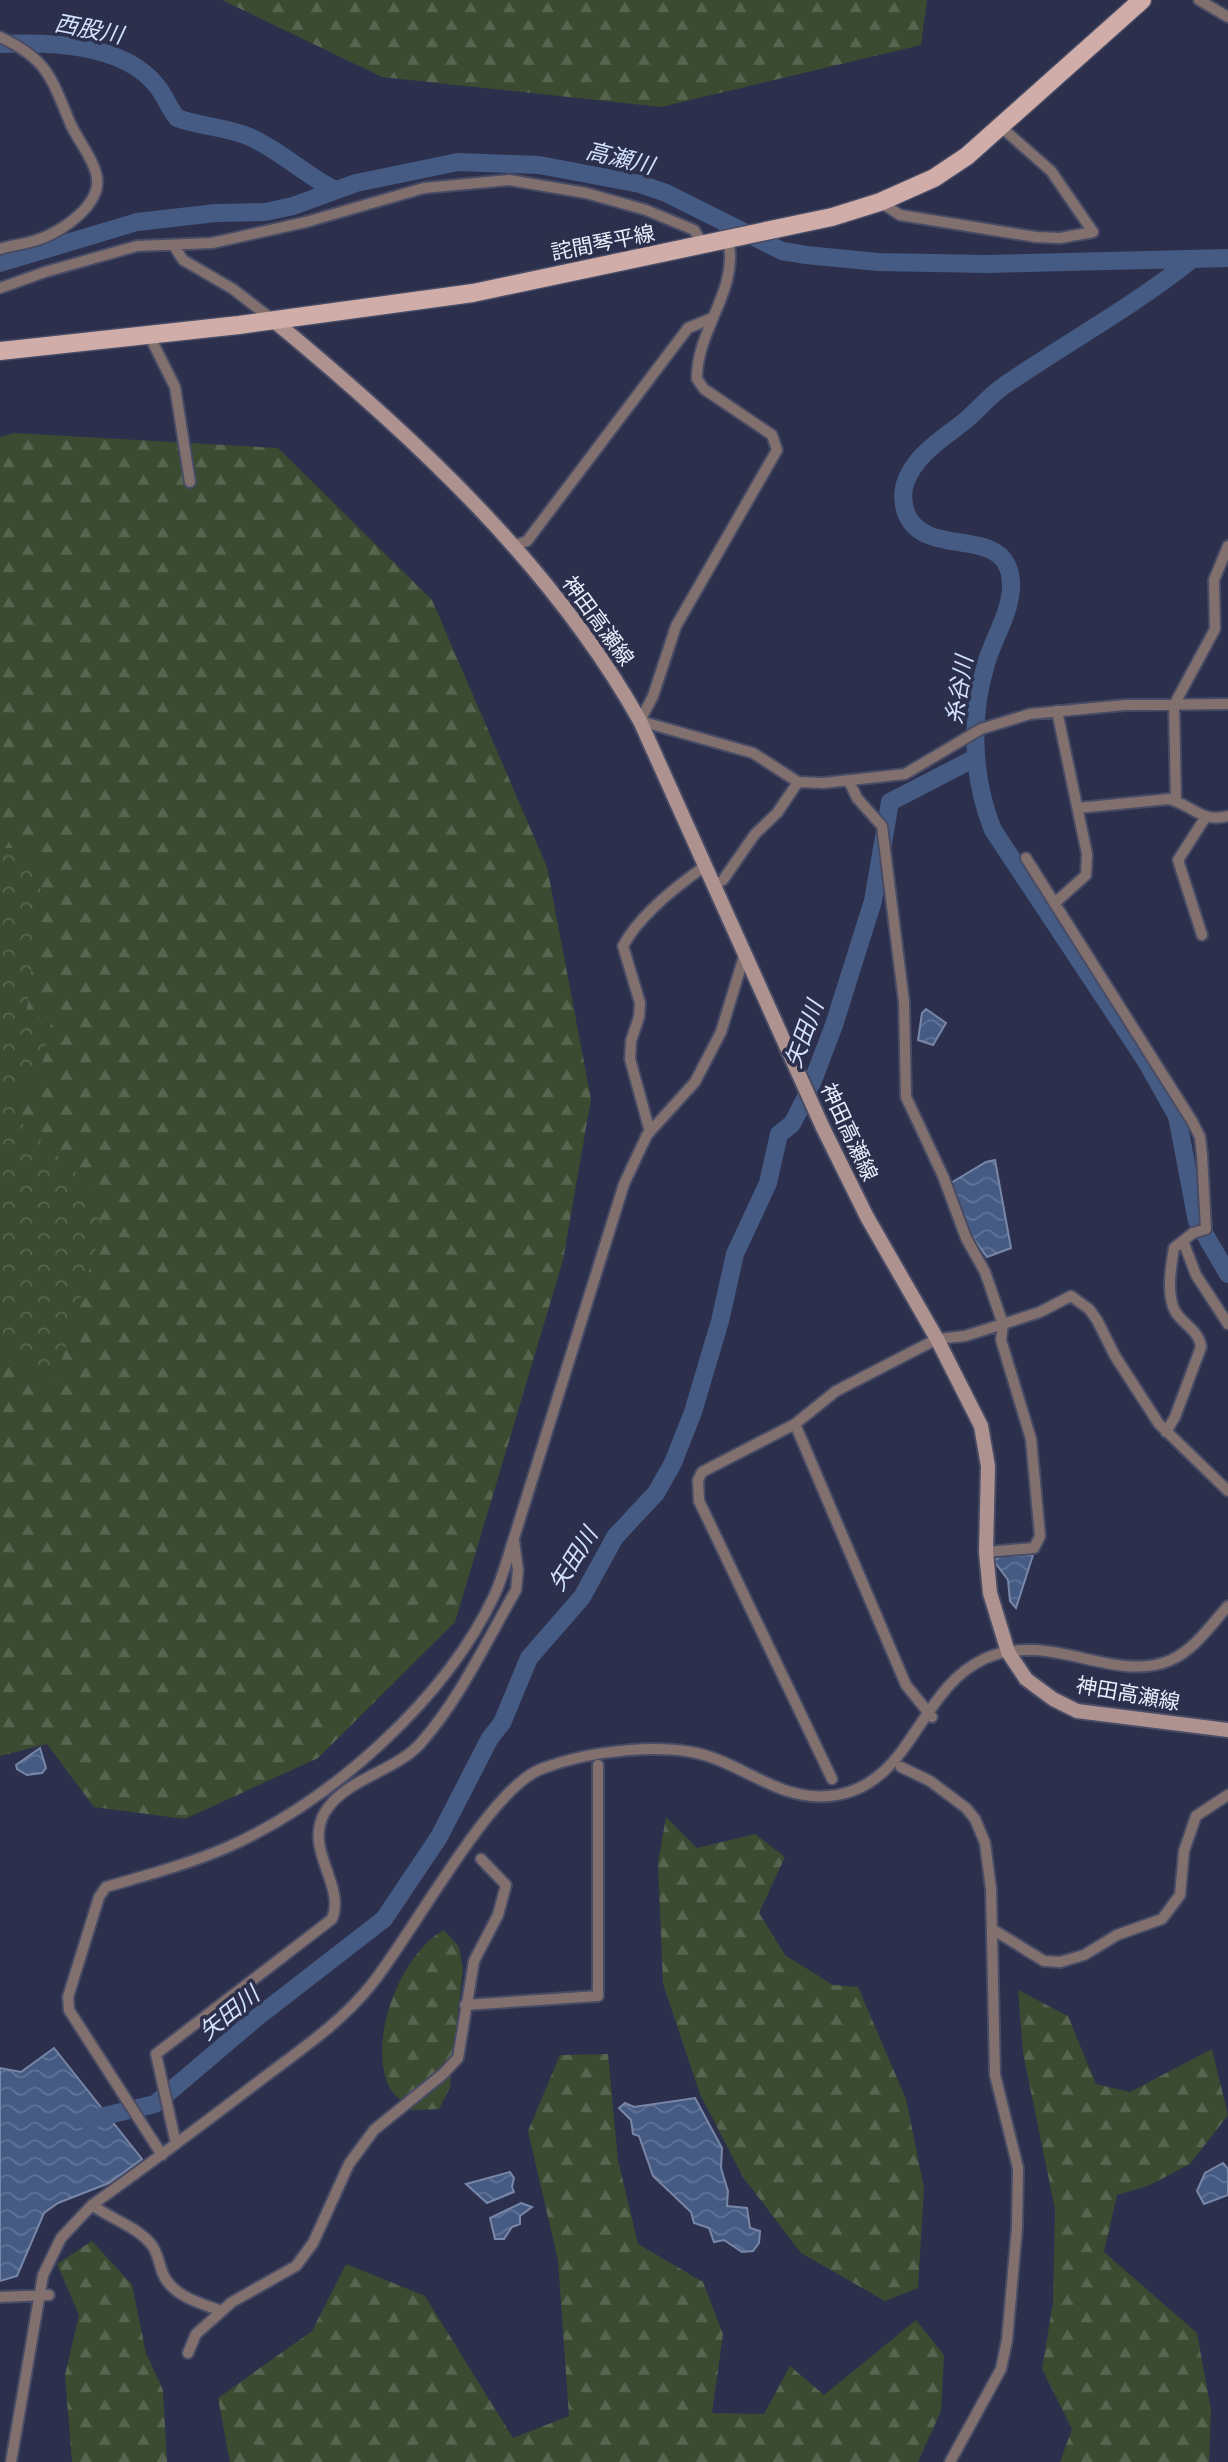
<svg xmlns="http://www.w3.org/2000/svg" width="1228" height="2462" viewBox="0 0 1228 2462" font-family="'Libre Baskerville','Noto Sans JP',serif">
<defs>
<pattern id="forest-firs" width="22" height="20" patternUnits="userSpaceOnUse" patternTransform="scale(1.75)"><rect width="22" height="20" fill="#3a4b31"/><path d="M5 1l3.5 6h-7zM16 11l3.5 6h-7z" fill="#576550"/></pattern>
<pattern id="park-crowns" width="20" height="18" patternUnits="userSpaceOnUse" patternTransform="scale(1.75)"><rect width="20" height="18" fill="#3a4b31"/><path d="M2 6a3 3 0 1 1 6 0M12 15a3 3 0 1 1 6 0" fill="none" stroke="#576550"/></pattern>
<pattern id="water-waves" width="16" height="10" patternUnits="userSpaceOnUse" patternTransform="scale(1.75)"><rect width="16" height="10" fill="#465b84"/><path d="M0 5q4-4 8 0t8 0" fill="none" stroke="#617396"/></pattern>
</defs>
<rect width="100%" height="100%" fill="#2c304c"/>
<path fill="url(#forest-firs)" d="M 222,0 L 927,0 L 921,45 L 661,107 L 382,77 Z
M 14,433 L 278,448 L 432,600 L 547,867 L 591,1099 L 563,1260 L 455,1622 L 318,1758 L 185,1819 L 94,1807 L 47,1744 L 0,1756 L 0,1350 L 53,1388 L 87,1182 L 16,1118 L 19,1095 L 40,1074 L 51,1019 L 26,1016 L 41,886 L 31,847 L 0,849 L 0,437 Z
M 666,1817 L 697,1848 L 755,1834 L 785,1857 L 759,1913 L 785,1955 L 833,1985 L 858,1987 L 906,2099 L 924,2188 L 918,2288 L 885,2301 L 801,2253 L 743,2177 L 700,2094 L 663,1984 L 658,1863 Z
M 444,1930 L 459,1947 L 463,1969 L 450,2087 L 439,2109 L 411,2110 C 404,2103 393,2095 389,2086 C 367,2040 401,1953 444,1930 Z
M 1018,1990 L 1068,2016 L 1096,2084 L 1130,2092 L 1212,2049 L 1228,2115 L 1190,2164 L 1148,2186 L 1117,2195 L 1104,2252 L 1197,2333 L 1211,2410 L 1209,2462 L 1060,2462 L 1072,2429 L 1042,2369 L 1053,2303 L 1055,2209 L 1023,2053 Z
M 608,2054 L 618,2160 L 638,2244 L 703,2282 L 723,2334 L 712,2413 L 764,2414 L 790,2366 L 824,2395 L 916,2320 L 944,2355 L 941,2411 L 918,2462 L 230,2462 L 218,2398 L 312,2331 L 346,2264 L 425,2296 L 513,2438 L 569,2416 L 558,2260 L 528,2131 L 560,2055 Z
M 92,2241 L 132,2285 L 146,2353 L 163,2390 L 167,2462 L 72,2462 L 65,2375 L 79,2315 L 57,2264 Z"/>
<path fill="url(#park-crowns)" d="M 31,847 L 41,886 L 26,1016 L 52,1019 L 40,1074 L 19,1095 L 16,1118 L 87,1182 L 103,1226 L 53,1388 L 0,1350 L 0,849 Z"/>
<path fill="url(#water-waves)" stroke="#7887a8" stroke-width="2" d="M 926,1009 L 946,1023 L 933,1045 L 918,1040 L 922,1013 Z
M 995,1160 L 1011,1248 L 987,1257 L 971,1235 L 951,1183 L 986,1162 Z
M 1033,1555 L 1016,1608 L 1010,1601 L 1008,1580 L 994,1561 L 1001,1556 Z
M 40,1748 L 46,1768 L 42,1773 L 27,1775 L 17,1769 L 16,1765 Z
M 54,2048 L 142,2159 L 109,2183 L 58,2203 L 44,2213 L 17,2276 L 0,2281 L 0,2068 L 21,2072 Z
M 695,2098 L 722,2148 L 721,2168 L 728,2191 L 727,2206 L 747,2208 L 750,2228 L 760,2231 L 759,2243 L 753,2251 L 742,2252 L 724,2240 L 714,2242 L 709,2228 L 694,2223 L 691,2212 L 653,2176 L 639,2136 L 633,2134 L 631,2120 L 619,2108 L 625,2103 L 634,2107 Z
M 1223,2163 L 1228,2169 L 1228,2195 L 1204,2204 L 1197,2191 L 1205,2173 Z
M 510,2172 L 514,2178 L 512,2187 L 514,2192 L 487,2203 L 466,2184 Z
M 521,2203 L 532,2207 L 520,2216 L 520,2224 L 512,2227 L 504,2239 L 495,2239 L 490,2218 Z"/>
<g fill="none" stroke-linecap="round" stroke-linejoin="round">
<path stroke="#465b84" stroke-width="18" d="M 0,44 C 50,42 123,43 157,86 C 165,96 169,108 177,118 C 199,126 223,127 245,135 C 277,148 303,173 333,189
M 1190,261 C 1132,307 1066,343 1005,385 C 991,394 979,409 966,420 C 944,438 914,455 905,484 C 902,493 903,507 907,515 C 928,562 1014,520 1011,589 C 1009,616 993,639 986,664 C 970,716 972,779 993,830 L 1146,1061 L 1177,1116 L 1197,1221 L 1228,1274
M 0,263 L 137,222 L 216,213 L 265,212 L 293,206 L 356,183 L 458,162 L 539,165 L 640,184 L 666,193 L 782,251 L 806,255 L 878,262 L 987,264 L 1228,258
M 87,2120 L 155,2104 L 255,2019 L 384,1919 L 439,1837 L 490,1738 L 502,1723 L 529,1658 L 582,1597 L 615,1537 L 656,1493 L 673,1463 L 693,1412 L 720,1321 L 735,1254 L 768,1183 L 779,1134 L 792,1124 L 809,1091 L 834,1025 L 873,901 L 890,802 L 975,758"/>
<defs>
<path id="minor" d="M 1199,0 L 1228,17
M 0,37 C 49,60 51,78 71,125 C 79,142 91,155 96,173 C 105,203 62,232 37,240 C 25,244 12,245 0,249
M 880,202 L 900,215 L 1036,237 L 1060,238 L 1093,232 L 1051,171 L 1001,127
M 728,240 C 740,289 696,330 697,379 L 704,389 L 772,435 L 777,450 L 676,626 L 653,696 L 640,721 L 753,753 L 798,782 L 823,783 L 905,774 L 981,729 L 1030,714 L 1125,705 L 1228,704
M 174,246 L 183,260 L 233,289 L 273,320
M 0,288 L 45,272 L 137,246 L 212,243 L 306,222 L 424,188 L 509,180 L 586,193 L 646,210 L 694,230 L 704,246
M 149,335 L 175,387 L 190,482
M 513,546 L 527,541 L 688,328 L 710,319
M 1176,801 L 1174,705 L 1215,629 L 1214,580 L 1228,546
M 1078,808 L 1169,799 C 1194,806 1201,823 1228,816
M 1026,858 L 1192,1121 L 1200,1137 L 1202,1155 L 1206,1229 L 1193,1233 L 1174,1248 C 1171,1266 1166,1294 1175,1311 C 1183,1325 1199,1330 1201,1347 L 1175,1417 L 1166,1432
M 714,885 L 723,880 L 755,834 L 777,813 L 798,782
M 1056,902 L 1086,875 L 1087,854 L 1057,711
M 1202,935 L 1178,860 L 1205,818
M 650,1132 L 630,1059 L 631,1041 L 639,1017 L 640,1003 L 623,946 C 639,916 678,885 705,866
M 1183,1241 L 1196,1275 L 1228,1324
M 795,1424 L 906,1685 L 932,1717
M 986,1552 L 1034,1548 L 1040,1536 L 1031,1439 L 1001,1340 L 1003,1324 L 1040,1312 L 1071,1296 L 1089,1309 L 1097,1320 L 1115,1356 L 1159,1424 L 1228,1491
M 901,1767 L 930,1781 L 966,1808 L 975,1819 L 985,1843 L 991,1889 L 995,2075 L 1018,2168 L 1017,2228 L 1007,2340 L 1001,2369 L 950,2462
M 832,1779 L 699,1501 L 698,1480 L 702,1472 L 795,1424 L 836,1391 L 937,1339 L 965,1336 L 1003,1324 L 985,1272 L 966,1238 L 943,1176 L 906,1097 L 904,1002 L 882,826 L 857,798 L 849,781
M 992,1929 L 1044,1961 L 1060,1962 L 1084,1955 L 1117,1935 L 1162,1919 L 1180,1895 L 1184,1851 L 1196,1816 L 1228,1795
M 465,2005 L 598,1996 L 598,1765
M 176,2144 L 156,2054 L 332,1919 C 346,1884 303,1850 325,1812 C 345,1779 394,1772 420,1744 C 460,1699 486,1642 516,1590 L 518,1570 L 514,1541
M 162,2155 L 69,2010 L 68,1997 L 99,1897 L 106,1887 C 147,1875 189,1864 228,1847 C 333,1800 446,1699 495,1594 C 503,1576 508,1556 514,1538 L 624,1184 L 647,1135 L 695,1082 L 721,1032 L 745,953
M 92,2205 C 111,2219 136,2226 151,2244 C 158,2252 159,2265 163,2274 C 172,2296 202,2304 222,2311
M 0,2297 L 49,2295
M 188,2353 L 196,2334 L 232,2302 L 296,2266 L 313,2243 L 349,2164 L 374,2130 L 443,2074 L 458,2058 L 474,1961 L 498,1915 L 506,1885 L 481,1859
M 11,2462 L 43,2275 L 61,2238 L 92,2205 C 148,2165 203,2124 258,2082 C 297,2052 340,2024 371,1985 C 412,1935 489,1789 541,1769 C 588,1751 669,1740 716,1759 C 755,1774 785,1800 829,1796 C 911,1789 917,1690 984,1659 C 1049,1629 1114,1685 1171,1660 C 1195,1649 1211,1625 1228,1606"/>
<path id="secondary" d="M 273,320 C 411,434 551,563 640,721 L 823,1128 L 867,1217 L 937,1339 L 981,1426 L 988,1466 L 986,1552 L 990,1593 L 1008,1652 L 1026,1679 L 1053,1699 L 1077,1711 L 1228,1730"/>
<path id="primary" d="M 0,351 L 239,325 L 473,293 L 832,217 L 880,202 L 934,178 L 967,156 L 1142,0"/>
</defs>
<use href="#minor" stroke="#474b65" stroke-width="14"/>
<use href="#secondary" stroke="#474b65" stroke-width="18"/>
<use href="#primary" stroke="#474b65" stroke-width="21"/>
<use href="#minor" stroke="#82706e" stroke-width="10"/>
<use href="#secondary" stroke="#ae928f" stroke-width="14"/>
<use href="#primary" stroke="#d0ada8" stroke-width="18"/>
</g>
<g text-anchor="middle" stroke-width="7" stroke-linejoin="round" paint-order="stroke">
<g font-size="21" fill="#ebeefc" stroke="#2c304c">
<text transform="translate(603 243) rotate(-11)" y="7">詫間琴平線</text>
<text transform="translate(598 621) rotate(54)" y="7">神田高瀬線</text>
<text transform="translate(849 1132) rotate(65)" y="7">神田高瀬線</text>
<text transform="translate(1128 1694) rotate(10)" y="7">神田高瀬線</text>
</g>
<g font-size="23" font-style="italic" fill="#d3e2fd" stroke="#2c304c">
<text transform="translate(89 29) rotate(11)" y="8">西股川</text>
<text transform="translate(620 158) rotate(14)" y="8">高瀬川</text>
<text transform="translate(959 690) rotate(-81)" y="8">糸谷川</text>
<text transform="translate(804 1034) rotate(-70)" y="8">矢田川</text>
<text transform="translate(573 1559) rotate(-58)" y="8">矢田川</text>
<text transform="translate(229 2013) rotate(-39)" y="8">矢田川</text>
</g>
</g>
</svg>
